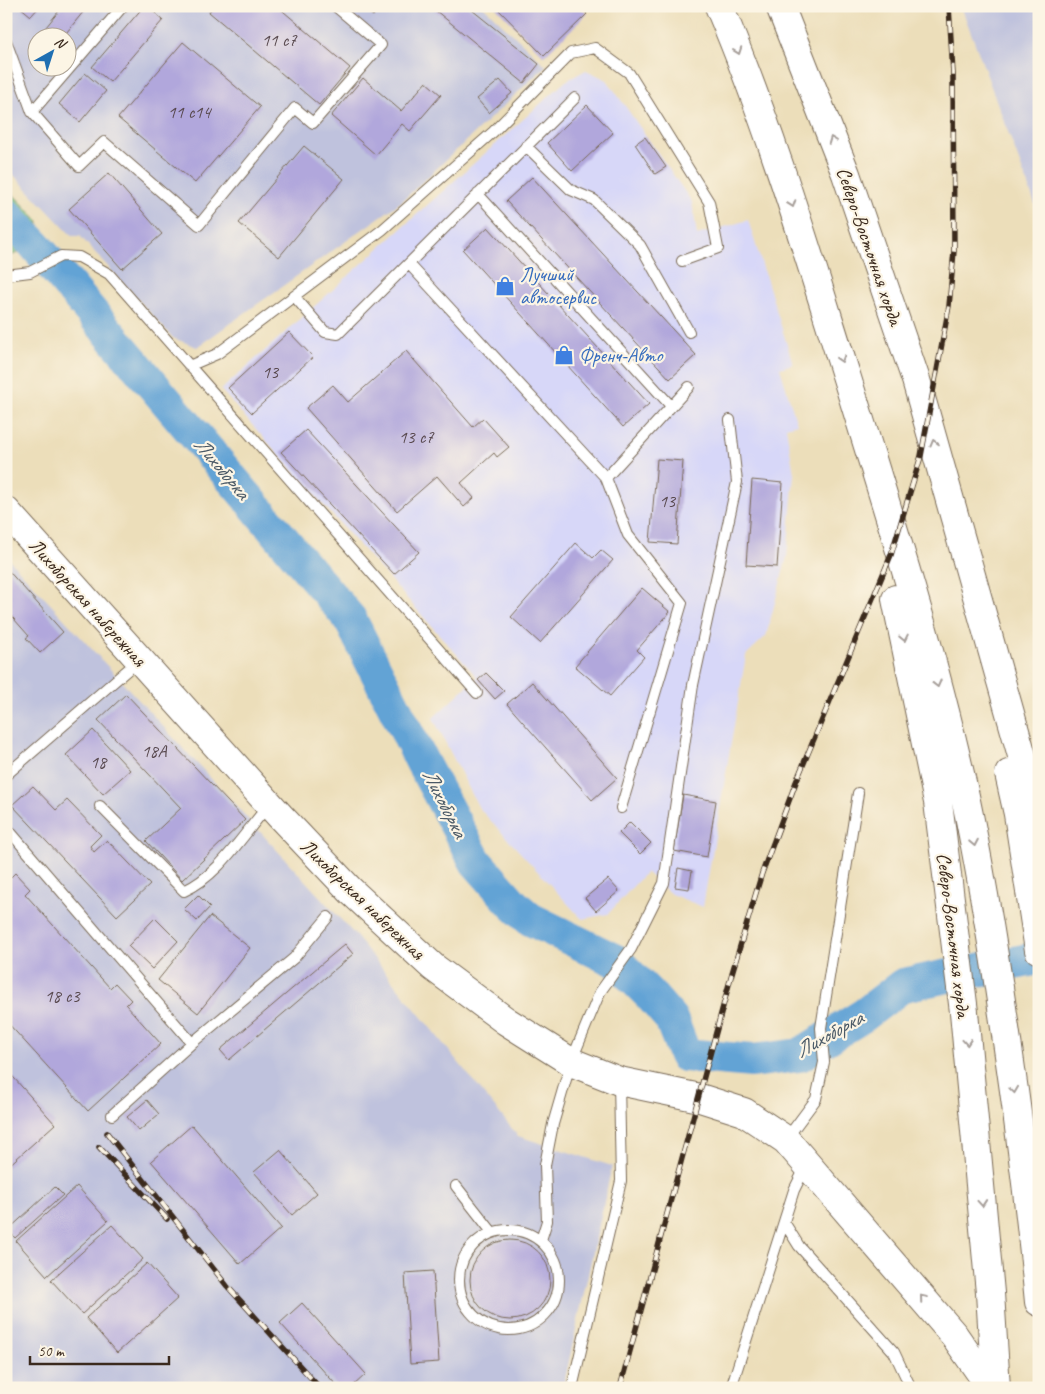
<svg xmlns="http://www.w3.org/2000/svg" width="1045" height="1394" viewBox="0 0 1045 1394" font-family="Caveat,sans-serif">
<rect width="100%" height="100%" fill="#fcf5e5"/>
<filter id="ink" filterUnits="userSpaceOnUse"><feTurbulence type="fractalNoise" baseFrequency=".02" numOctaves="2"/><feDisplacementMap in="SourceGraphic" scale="10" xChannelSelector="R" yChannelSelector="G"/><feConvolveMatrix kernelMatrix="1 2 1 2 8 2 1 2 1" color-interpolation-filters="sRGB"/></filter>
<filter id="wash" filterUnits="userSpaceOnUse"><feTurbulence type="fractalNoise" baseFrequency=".0096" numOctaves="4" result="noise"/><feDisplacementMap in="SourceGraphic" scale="20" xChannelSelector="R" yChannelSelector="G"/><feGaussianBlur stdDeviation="1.12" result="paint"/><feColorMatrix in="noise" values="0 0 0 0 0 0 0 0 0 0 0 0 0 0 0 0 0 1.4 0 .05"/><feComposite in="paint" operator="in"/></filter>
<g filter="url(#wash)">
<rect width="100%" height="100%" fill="#ecdeba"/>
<path fill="#d7d7f8" d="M 586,70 L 607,80 L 692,202 L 697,235 L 748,220 L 793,364 L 780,368 L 797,424 L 786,427 L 794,474 L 787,557 L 766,636 L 746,655 L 703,907 L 671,894 L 646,872 L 608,914 L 582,919 L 479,808 L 433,718 L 477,677 L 221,390 L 566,81 Z"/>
<path fill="#bfc2dd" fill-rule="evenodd" d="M 6,6 L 483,6 L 546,66 L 401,202 L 197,347 L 173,338 L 80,236 L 72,236 L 6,167 ZM 38,38 L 68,38 L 68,68 L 38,68 Z
M 961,6 L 1039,6 L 1039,218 L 1038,212 Z
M 6,556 L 356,936 L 518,1136 L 612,1166 L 563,1388 L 6,1388 Z"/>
<path fill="#78b87a" stroke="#5a714c" d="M 6,187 L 39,221 C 39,240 25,253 6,257 Z"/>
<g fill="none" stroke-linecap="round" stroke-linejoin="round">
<path stroke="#62a3d5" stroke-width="34" d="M 6,215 L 34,244 L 350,619 L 423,764 L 476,862 L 514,905 L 530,919 L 616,961 L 651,996 L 671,1019 L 685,1055 L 752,1061 L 800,1055 L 864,1015 L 903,985 L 1039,958"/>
</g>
<g id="blocks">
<path fill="#b1a7dc" d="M 19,6 L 40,6 L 31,16 Z
M 63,6 L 88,6 L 62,38 L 58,38 L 46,27 Z
M 144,6 L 147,6 L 163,20 L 110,82 L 92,67 Z
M 213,6 L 277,6 L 350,68 L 319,105 L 209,12 Z
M 361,6 L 381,6 L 373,16 Z
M 430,6 L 467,6 L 539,64 L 524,83 Z
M 495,6 L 580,6 L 587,14 L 544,56 Z
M 183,42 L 260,107 L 195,183 L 118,118 Z
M 85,73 L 106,91 L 80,122 L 59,104 Z
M 363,78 L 401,111 L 426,82 L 441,95 L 410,131 L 402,124 L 376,155 L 331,116 Z
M 500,80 L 512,93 L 489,113 L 477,99 Z
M 587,105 L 613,133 L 572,171 L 547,143 Z
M 645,137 L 666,167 L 655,174 L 635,144 Z
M 304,146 L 344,179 L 279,257 L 239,223 Z
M 109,173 L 162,234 L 122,269 L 69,209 Z
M 532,177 L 696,355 L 670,379 L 506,201 Z
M 488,227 L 649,404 L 623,427 L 463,250 Z
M 289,332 L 313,357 L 252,413 L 228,388 Z
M 406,351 L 473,427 L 483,418 L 509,447 L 497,457 L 494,453 L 461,483 L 474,498 L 464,507 L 437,476 L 397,511 L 306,408 L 333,385 L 348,402 Z
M 306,430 L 419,552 L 394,574 L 281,452 Z
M 657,459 L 683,461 L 677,544 L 650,542 Z
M 752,480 L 783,483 L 777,567 L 746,565 Z
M 576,543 L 593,558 L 601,550 L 613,560 L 540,643 L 511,617 Z
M 6,568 L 63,632 L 40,653 L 26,638 L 29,636 L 6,610 Z
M 642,588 L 670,612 L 637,650 L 644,657 L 610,696 L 575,666 Z
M 486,673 L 504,691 L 495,699 L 478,680 Z
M 532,682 L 617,778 L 592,800 L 507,704 Z
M 126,694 L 245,820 L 182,880 L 146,841 L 181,808 L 98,720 Z
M 93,730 L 130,770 L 103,794 L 66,755 Z
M 33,786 L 56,810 L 67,800 L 101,835 L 90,846 L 94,852 L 107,840 L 150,885 L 117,916 L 12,805 Z
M 683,795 L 716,801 L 707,857 L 674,851 Z
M 630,822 L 651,843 L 640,854 L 619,833 Z
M 678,868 L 692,871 L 689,889 L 675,887 Z
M 15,873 L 30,889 L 25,894 L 110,988 L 115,983 L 131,1000 L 126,1005 L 161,1044 L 88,1111 L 6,1021 L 6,874 L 10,878 Z
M 608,879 L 619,891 L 596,911 L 585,898 Z
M 198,895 L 210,907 L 197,921 L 184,909 Z
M 210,916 L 250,948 L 198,1013 L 158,980 Z
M 155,918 L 178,941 L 152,969 L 128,946 Z
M 345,944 L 353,954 L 229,1060 L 220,1050 Z
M 6,1069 L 55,1124 L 6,1168 Z
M 147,1100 L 159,1114 L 139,1131 L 127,1117 Z
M 192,1125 L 281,1228 L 240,1264 L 151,1161 Z
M 280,1150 L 317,1193 L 292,1215 L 254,1172 Z
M 77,1186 L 108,1221 L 47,1276 L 16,1241 Z
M 55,1187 L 63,1195 L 15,1238 L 8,1230 Z
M 112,1225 L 143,1259 L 82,1314 L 51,1280 Z
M470 1280a40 40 0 1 1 80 0a40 40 0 1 1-80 0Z
M 147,1263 L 178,1298 L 117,1353 L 86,1318 Z
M 433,1271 L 439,1362 L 410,1364 L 405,1273 Z
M 302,1303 L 366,1374 L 351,1388 L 339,1388 L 280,1323 Z"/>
</g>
</g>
<g filter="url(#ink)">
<use href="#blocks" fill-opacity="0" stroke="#796955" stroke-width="1"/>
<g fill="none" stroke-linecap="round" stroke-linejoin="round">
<defs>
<path id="lane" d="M 6,41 L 32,112 L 79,166 L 104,142 L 199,225 L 295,108 L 313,123 L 381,45 L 335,6
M 32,112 L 123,6
M 526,146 L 571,190 L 594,200 L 640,245 L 689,332
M 478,194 L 671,406
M 409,264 L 606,478 L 628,535 L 682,603 L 621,808
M 6,275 L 30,272 L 61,256 L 79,257 L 109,274 L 477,693
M 294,296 L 325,332 L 338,334 L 575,98
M 189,366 L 217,354 L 382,230 L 493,132 L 571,53 L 595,48 L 629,73 L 709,202 L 718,248 L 682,261
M 606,478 L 689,387
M 6,775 L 139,660
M 100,806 L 184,891 C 220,875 243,834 269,805
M 6,827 L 192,1043 L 294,958 L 328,917
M 112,1115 L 192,1043
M 787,1138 L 816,1099 L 824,1062 L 821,1028 L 858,793
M 456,1186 L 492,1232
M 784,1222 L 799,1246 L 894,1352 L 911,1388
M459 1280a50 50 0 1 1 100 0a50 50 0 1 1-100 0Z
M 541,1240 L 547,1221 L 545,1165 L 553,1124 L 571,1062 L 600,992 L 631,949 L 664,883 L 693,685 L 737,482 L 730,420
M 572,1388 L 621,1181 L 619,1082
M 731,1388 L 794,1190 L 806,1166"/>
<path id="secondary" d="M 6,511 L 280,816 L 351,891 L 433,967 L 506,1021 L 571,1062 L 619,1081 L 700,1098 L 744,1112 L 786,1140 L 954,1335 L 991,1388"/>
<path id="primary" d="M 719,6 C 770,126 807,251 846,375 C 889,514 934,654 965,796 C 981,871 993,946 1004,1021 C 1018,1115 1030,1208 1039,1302
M 780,6 L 846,174 L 916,380 L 1039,816
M 896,599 L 938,802 L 964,1012 L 990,1293 L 996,1388
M 1009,774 L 1018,814 L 1039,950"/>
</defs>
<use href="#lane" stroke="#796955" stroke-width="12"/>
<use href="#secondary" stroke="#796955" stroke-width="30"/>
<use href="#primary" stroke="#796955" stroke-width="30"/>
<use href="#lane" stroke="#fff" stroke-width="10"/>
<use href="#secondary" stroke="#fff" stroke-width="28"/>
<use href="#primary" stroke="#fff" stroke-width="28"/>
<defs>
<path id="rail" d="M 1039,6 L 1039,7
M 107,1133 L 227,1286 L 320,1388
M 99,1147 L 167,1219
M 620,1388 L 732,973 L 762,873 L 796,782 L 891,555 L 921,456 L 949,306 L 954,251 L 953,74 L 949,6"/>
</defs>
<use href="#rail" stroke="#3b2a1e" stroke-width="5.5"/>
<use href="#rail" stroke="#fcf5e5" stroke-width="4" stroke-dasharray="11" stroke-linecap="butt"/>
</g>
<defs><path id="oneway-chevron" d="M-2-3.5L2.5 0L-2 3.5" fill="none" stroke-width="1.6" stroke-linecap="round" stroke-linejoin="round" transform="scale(1.25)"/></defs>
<g stroke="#a79f9a">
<use href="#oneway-chevron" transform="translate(738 51) rotate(70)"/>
<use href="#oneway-chevron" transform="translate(832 140) rotate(-111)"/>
<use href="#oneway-chevron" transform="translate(792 204) rotate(71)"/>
<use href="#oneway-chevron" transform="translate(841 359) rotate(73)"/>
<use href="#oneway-chevron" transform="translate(934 443) rotate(-105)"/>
<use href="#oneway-chevron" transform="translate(904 638) rotate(78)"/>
<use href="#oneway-chevron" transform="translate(937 684) rotate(76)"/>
<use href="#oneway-chevron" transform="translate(974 843) rotate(79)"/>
<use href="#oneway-chevron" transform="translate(967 1042) rotate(85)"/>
<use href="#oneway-chevron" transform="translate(1014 1090) rotate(82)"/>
<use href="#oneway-chevron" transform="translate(982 1203) rotate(85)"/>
<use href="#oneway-chevron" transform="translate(923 1298) rotate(-130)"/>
</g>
</g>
<defs>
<symbol id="shop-bare" viewBox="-9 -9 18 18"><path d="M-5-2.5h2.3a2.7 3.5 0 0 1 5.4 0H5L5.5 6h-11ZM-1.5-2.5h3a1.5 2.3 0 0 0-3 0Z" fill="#3f7fe0" stroke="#fcf5e5" stroke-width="2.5" paint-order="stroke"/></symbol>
</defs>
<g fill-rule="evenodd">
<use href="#shop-bare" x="491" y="272" width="28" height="28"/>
<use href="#shop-bare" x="550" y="341" width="28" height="28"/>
</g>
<g text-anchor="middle" stroke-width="4.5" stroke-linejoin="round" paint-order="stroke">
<g font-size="18" fill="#58494e">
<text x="279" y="46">11 с7</text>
<text x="189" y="118">11 с14</text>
<text x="270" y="378">13</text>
<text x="416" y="443">13 с7</text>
<text x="667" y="507">13</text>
<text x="154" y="757">18А</text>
<text x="98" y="768">18</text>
<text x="62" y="1002">18 с3</text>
</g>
<g font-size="20" fill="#3b2a1e" stroke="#fcf5e5">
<text transform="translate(870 246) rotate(71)" y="7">Северо-Восточная хорда</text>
<text transform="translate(88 602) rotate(48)" y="7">Лихоборская набережная</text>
<text transform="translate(363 899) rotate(44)" y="7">Лихоборская набережная</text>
<text transform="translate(954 935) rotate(83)" y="7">Северо-Восточная хорда</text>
</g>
<g font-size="20" fill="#366cbe" stroke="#fcf5e5" text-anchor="start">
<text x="520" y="281">Лучший<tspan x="520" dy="23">автосервис</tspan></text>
<text x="579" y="362">Френч-Авто</text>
</g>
<g font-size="21" font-style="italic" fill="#4b5a67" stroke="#fcf5e5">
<text transform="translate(222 468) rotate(50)" y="7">Лихоборка</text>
<text transform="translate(445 803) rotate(63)" y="7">Лихоборка</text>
<text transform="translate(829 1034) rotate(-29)" y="7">Лихоборка</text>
</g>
</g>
<rect width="1045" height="1394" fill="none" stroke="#fcf5e5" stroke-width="25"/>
<g transform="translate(52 52) rotate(39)"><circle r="24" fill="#fcf5e5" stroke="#afa495"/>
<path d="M0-4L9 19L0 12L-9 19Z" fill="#1f6fb2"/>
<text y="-8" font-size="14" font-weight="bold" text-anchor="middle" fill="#3b2a1e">N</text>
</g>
<path d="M30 1356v8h139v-8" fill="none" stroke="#3b2a1e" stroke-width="2.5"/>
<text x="38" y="1356" font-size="15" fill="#3b2a1e" stroke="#fcf5e5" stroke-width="4" paint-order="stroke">50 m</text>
</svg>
